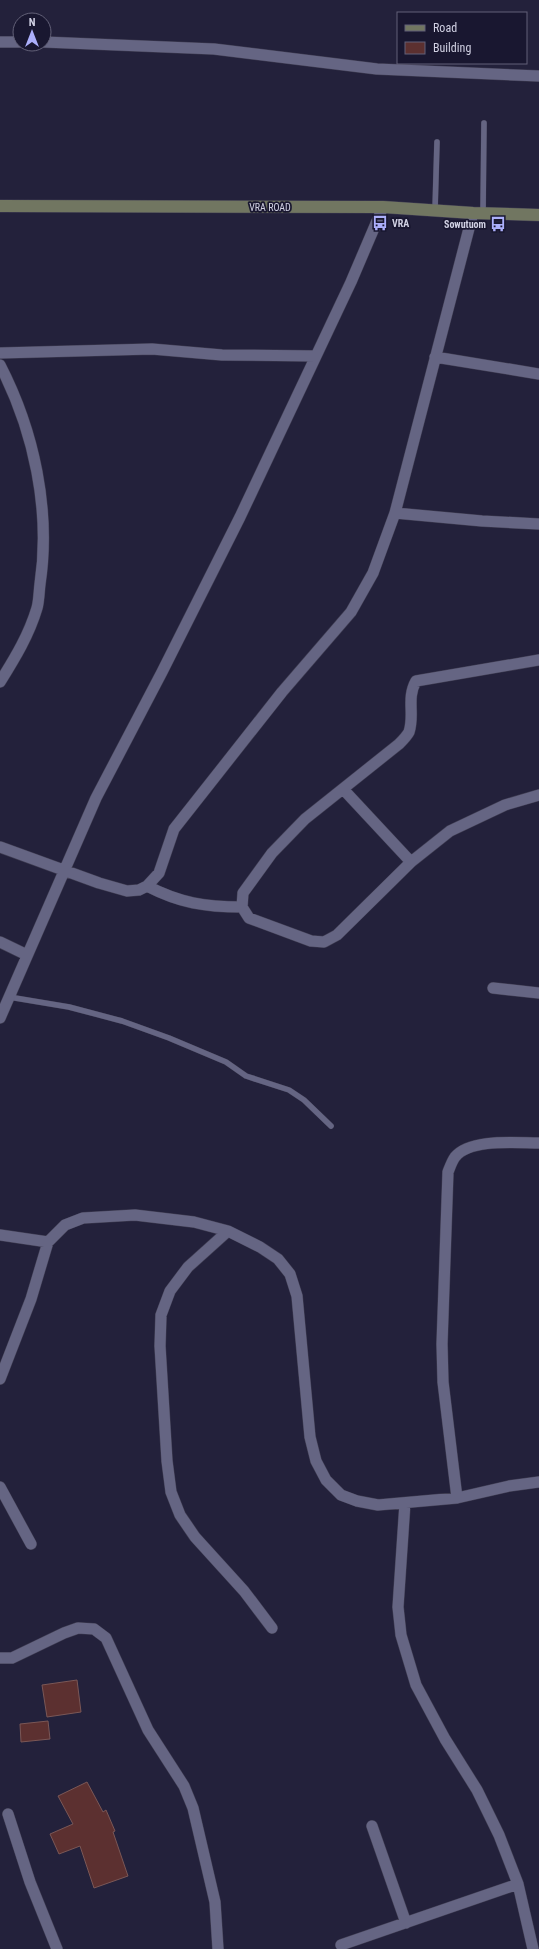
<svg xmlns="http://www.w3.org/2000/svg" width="539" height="1949" viewBox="0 0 539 1949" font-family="'Roboto Condensed',sans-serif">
<rect width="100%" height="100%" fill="#23213b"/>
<path fill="#5c3030" stroke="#7a5756" d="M 77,1680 L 81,1712 L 47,1717 L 42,1685 Z
M 48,1721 L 50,1739 L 21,1742 L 20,1724 Z
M 87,1782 L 103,1812 L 106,1810 L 115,1831 L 113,1832 L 128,1876 L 94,1888 L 80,1846 L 59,1854 L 50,1834 L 73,1824 L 58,1796 Z"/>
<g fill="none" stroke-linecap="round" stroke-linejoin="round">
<defs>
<path id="lane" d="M 435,210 L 437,142
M 483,213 L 484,123
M 9,997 L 69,1007 L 122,1021 L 169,1038 L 226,1062 L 246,1076 L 289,1090 L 304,1100 L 331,1126"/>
<path id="street" d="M 0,42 L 20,42
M 44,42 L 214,49 L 377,69 L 539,76
M 0,353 L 152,349 L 222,355 L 316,356
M 435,357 L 539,374
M 0,365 C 34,431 51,510 40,584 C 39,592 39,601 37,608 C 29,635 15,658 0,682
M 395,513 L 482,521 L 539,524
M 539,660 L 416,681 C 406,699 415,714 409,732 C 407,736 402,741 399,744 L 305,819 L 272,853 L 243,893 L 242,907 L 249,918 L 311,941 L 324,942 L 337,935 L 411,862 L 450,831 L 505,805 L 539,795
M 343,789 L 411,862
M 0,847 L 99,883 L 127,891 L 139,890 L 147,886 L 159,873 L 174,829 L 282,692 L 351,612 L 373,573 L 395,513 L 473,213
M 147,886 C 180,903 205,907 242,907
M 0,942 L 27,955
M 493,988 L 539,993
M 0,1018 L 96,798 L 162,672 L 240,517 L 351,282 L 383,207
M 228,1231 L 188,1267 L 170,1291 L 161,1315 L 160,1346 L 167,1461 L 171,1492 L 180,1515 L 195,1537 L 244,1591 L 272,1628
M 0,1235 L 48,1242 L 65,1225 L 83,1218 L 135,1215 L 194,1222 L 228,1231 L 260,1247 L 278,1259 L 290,1274 L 297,1296 L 310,1437 L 316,1461 L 326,1480 L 341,1495 L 357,1501 L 378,1505 L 457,1498 L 509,1486 L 539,1482
M 0,1379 L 31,1299 L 48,1242
M 0,1487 L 31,1544
M 457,1498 L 443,1382 L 442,1344 L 448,1172 C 450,1167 452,1161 455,1157 C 470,1138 517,1143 539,1143
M 405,1503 L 398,1607 L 401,1635 L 416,1685 L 445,1739 L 477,1790 L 499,1835 L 518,1884 L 533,1949
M 0,1658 L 12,1658 L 64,1633 L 78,1628 L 94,1629 L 106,1638 L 148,1730 L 184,1786 L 193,1808 L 215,1902 L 218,1949
M 8,1814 L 30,1882 L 57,1949
M 372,1826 L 406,1923
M 341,1945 L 518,1884"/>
<path id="secondary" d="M 0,206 L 383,207 L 473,213 L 539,215"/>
</defs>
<use href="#lane" stroke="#403e53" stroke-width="6"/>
<use href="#street" stroke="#403e53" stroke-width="12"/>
<use href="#secondary" stroke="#403e53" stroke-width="13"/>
<use href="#lane" stroke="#656583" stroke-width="5.5"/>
<use href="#street" stroke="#656583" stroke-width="11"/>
<use href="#secondary" stroke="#717661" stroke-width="12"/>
</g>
<defs>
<symbol id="bus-bare" viewBox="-9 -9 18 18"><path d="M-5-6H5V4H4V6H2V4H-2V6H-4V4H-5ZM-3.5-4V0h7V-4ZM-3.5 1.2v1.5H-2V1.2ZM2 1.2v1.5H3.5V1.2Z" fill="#acaffb" stroke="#191730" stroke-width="2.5" paint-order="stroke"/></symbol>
</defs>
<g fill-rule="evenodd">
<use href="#bus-bare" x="369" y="212" width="22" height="22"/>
<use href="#bus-bare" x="487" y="213" width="22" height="22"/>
</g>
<g text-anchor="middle" stroke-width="3.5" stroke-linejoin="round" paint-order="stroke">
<g font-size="10" fill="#d1d1e3" stroke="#191730">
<text x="270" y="211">VRA ROAD</text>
</g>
<g font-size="10" font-weight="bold" fill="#d1d1e3" stroke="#191730" text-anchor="start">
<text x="392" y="227">VRA</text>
<text x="486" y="228" text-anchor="end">Sowutuom</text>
</g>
</g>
<rect x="397" y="12" width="130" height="52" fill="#191730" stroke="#636178"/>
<rect x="405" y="25" width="20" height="6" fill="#717661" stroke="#636178"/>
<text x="433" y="32" font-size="12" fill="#d1d1e3">Road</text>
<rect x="405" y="42" width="20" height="12" fill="#5c3030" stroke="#636178"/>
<text x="433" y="52" font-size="12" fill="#d1d1e3">Building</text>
<g transform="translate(32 32)"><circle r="19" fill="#191730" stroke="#636178"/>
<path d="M0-3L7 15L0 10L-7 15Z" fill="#acaffb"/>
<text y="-6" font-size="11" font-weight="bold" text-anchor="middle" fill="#d1d1e3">N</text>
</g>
</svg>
